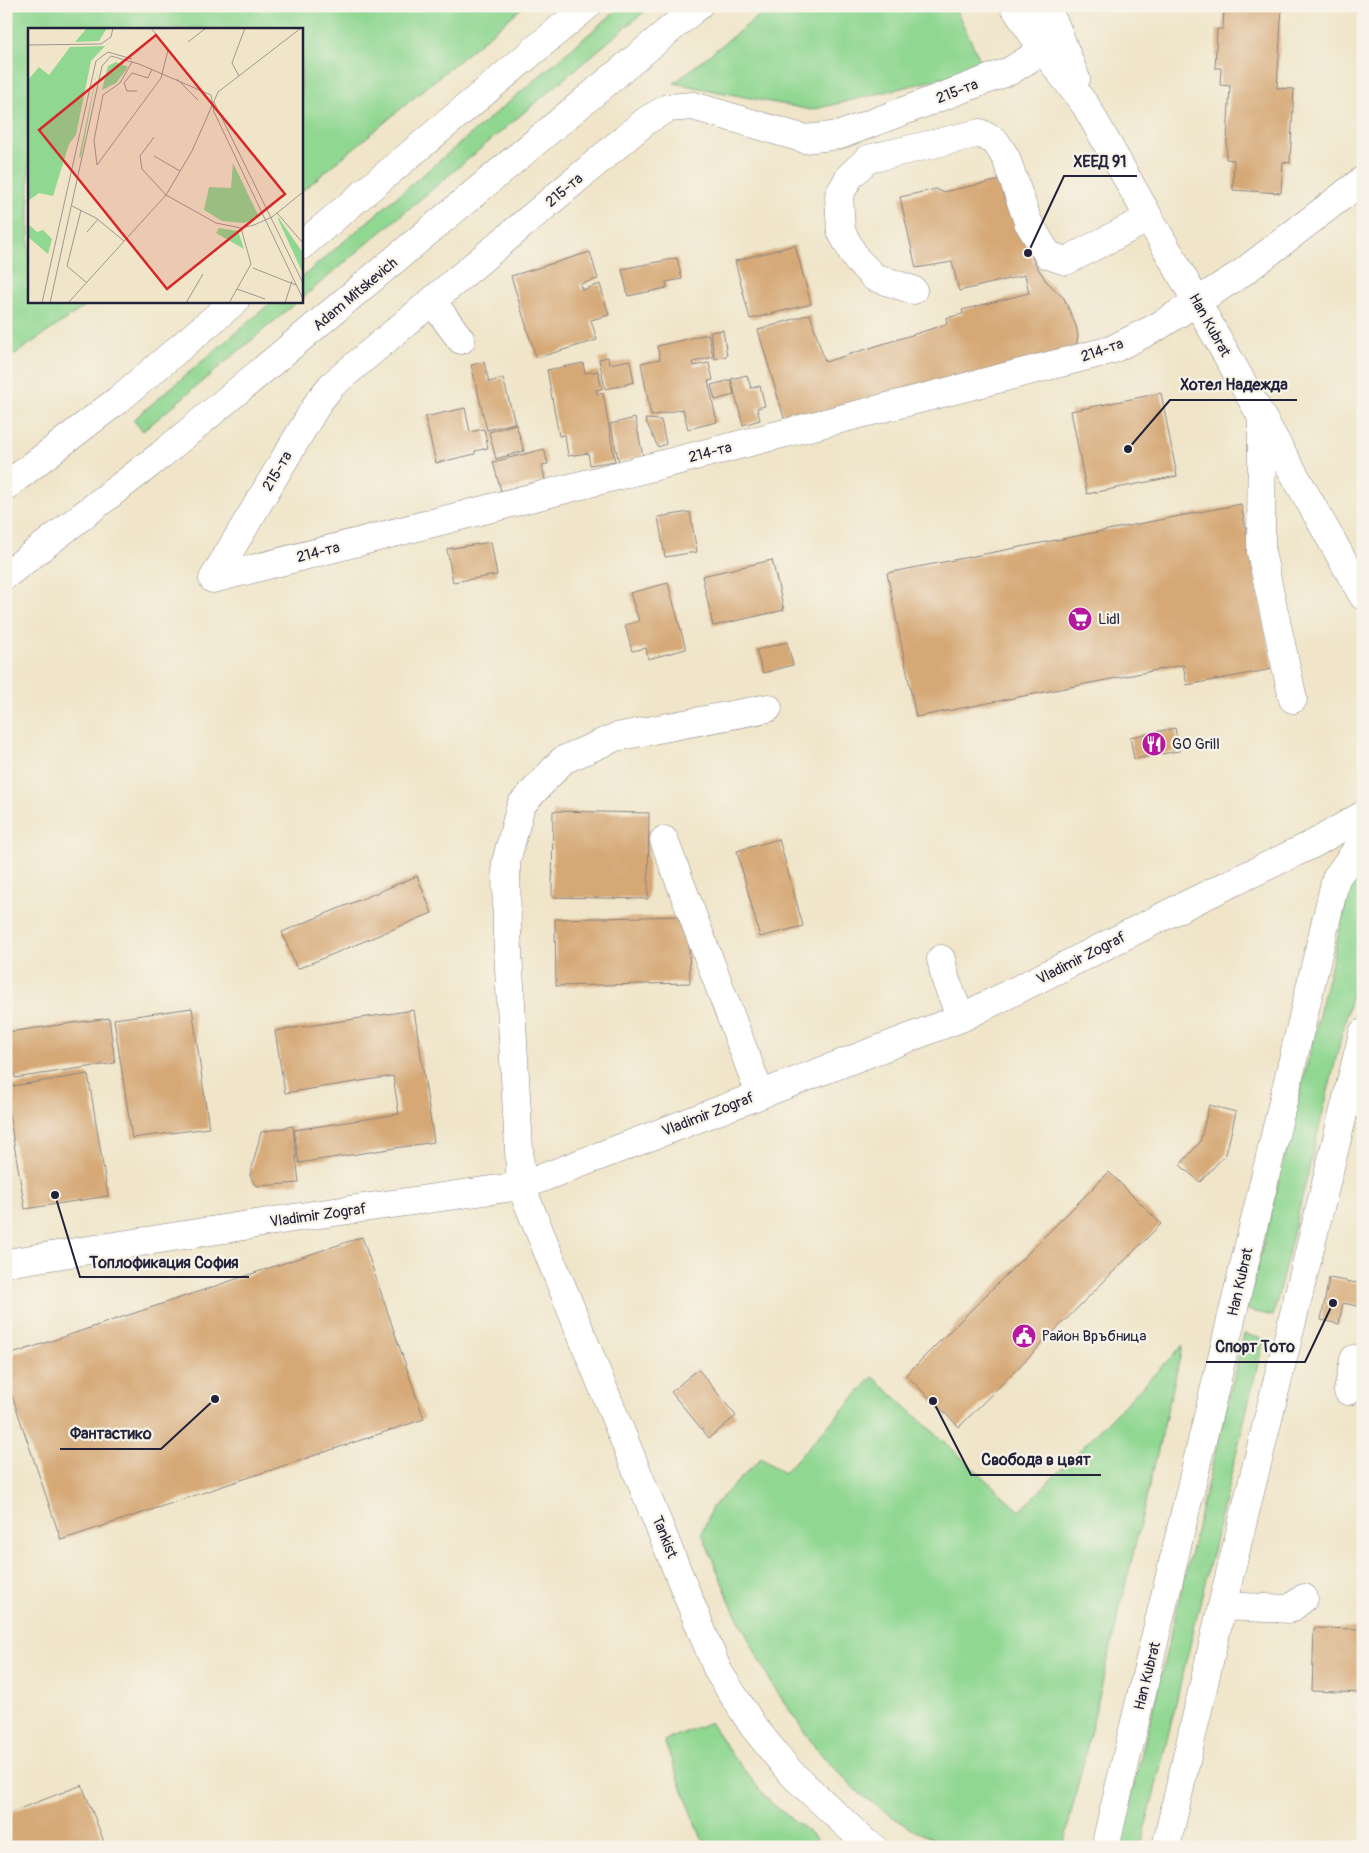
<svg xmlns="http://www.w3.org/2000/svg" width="1369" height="1853" viewBox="0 0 1369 1853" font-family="Pangolin,sans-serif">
<rect width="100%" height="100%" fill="#f7f3e8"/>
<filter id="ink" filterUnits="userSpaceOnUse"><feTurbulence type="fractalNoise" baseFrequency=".02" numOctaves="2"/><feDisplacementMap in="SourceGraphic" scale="10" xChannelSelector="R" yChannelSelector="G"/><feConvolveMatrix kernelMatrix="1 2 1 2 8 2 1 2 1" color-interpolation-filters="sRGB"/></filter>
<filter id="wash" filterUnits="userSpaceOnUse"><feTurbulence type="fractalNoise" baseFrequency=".0096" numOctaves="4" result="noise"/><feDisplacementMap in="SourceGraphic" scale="20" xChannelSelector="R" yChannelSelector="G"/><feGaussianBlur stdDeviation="1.12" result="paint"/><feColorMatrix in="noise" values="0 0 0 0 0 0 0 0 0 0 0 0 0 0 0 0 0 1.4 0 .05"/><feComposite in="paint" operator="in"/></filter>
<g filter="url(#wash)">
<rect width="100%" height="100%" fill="#f0e5c9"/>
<path fill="#90d792" stroke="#597c66" d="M 6,6 L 524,6 L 301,192 L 301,29 L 29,29 L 29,301 L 93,301 L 6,360 Z
M 622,6 L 651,6 L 301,299 L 301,278 Z
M 771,6 L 954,6 L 984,68 L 811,110 L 674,83 Z
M 273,301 L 298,301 L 143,431 L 133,420 Z
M 1363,879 L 1363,948 L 1273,1316 L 1247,1310 L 1352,880 Z
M 1244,1334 L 1264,1339 L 1141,1847 L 1119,1847 Z
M 1183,1345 L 1063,1847 L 951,1847 L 909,1828 L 860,1794 L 817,1750 L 773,1686 L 732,1607 L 702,1533 L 712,1507 L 761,1458 L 784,1473 L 873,1377 L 1020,1511 Z
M 710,1722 L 732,1755 L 770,1802 L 815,1837 L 822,1847 L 705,1847 L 664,1741 Z"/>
<g id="blocks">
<path fill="#d5a876" d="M 1224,6 L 1282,6 L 1277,88 L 1294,89 L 1290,163 L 1283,162 L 1281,193 L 1233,190 L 1234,160 L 1226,159 L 1230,86 L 1220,85 L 1221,68 L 1215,68 L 1217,29 L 1223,29 Z
M 1011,178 L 1033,260 L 1046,281 L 1064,298 L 1076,326 L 1078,336 L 1076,348 L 787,428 L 758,330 L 810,314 L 825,362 L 947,324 L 946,318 L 963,314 L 962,310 L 1029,293 L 1025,275 L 959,291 L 952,262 L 916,268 L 900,197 L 936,189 L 942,192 Z
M 795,245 L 811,304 L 750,319 L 735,261 Z
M 590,252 L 598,279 L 580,284 L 582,290 L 600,284 L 609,315 L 591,320 L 597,340 L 536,358 L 511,276 Z
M 677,258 L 682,279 L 666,282 L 667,288 L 628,296 L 622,269 Z
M 723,330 L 727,356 L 715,359 L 710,332 Z
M 708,334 L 713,357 L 693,362 L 694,366 L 709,363 L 713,380 L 708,381 L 717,422 L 688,429 L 683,409 L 651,416 L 641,363 L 660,359 L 657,346 Z
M 608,357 L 609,364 L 630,360 L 634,382 L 626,384 L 626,385 L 605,389 L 599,359 Z
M 484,362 L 489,382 L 503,378 L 515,423 L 487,430 L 471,365 Z
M 583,363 L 585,373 L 598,371 L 602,389 L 596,390 L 597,394 L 603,393 L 615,461 L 590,465 L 588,453 L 568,456 L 565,435 L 559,436 L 547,370 Z
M 747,375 L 751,388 L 760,386 L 765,406 L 757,408 L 760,420 L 743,425 L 731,379 Z
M 731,380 L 734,395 L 715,400 L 711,385 Z
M 1161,393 L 1177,476 L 1087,494 L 1071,411 Z
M 465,408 L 470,432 L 484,429 L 488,448 L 475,451 L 475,454 L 436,463 L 425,417 Z
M 635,418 L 643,456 L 619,462 L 610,424 Z
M 645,419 L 661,420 L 666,444 L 658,447 Z
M 516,424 L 524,451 L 496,459 L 489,432 Z
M 544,449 L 548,464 L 542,465 L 545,480 L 501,491 L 493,462 Z
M 1241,504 L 1273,669 L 1187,685 L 1183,665 L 916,717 L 887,573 Z
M 690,512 L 697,552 L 665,557 L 658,517 Z
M 491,542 L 497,575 L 453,582 L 447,549 Z
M 772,560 L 784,610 L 713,626 L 702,576 Z
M 668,583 L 686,649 L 648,659 L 646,648 L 632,651 L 625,625 L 639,621 L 630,593 Z
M 787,642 L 793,665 L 763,673 L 756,650 Z
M 1175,728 L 1179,751 L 1134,759 L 1130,737 Z
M 553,811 L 649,813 L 648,899 L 552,897 Z
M 779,839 L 803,926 L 760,937 L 737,851 Z
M 417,876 L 432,913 L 297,969 L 282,932 Z
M 688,916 L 690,983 L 556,986 L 555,919 Z
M 192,1008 L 209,1128 L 132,1138 L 114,1019 Z
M 414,1010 L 434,1142 L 299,1163 L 294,1130 L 399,1114 L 393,1076 L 285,1093 L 275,1031 Z
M 109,1018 L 115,1063 L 15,1078 L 8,1032 Z
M 88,1074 L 108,1196 L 25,1209 L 6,1096 L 6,1087 Z
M 1209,1105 L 1236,1112 L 1226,1154 L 1200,1182 L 1180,1165 L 1200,1142 Z
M 293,1126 L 299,1183 L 259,1186 L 254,1184 L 250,1175 L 261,1132 Z
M 1109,1172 L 1161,1224 L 959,1427 L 906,1375 Z
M 362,1237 L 424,1419 L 61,1540 L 6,1378 L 6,1356 Z
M 1329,1278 L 1363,1284 L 1363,1307 L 1343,1303 L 1339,1324 L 1321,1320 Z
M 698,1369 L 736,1416 L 709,1438 L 671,1392 Z
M 1314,1628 L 1363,1629 L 1363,1693 L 1312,1691 Z
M 82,1785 L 106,1847 L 6,1847 L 6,1814 Z"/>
</g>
</g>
<g filter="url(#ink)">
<use href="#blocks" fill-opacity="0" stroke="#898482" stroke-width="1"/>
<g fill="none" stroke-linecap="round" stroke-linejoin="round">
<defs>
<path id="minor" d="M 1014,6 L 1043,50 L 1086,106 L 1363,596
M 1045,6 L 1056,27 L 1076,79
M 301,246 L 587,6
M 913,290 L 874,277 L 856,259 L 841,231 L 839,195 L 850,176 L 868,159 L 980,133 L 996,142 L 1006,158 L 1028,222 L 1048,255 L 1066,261 L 1149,218
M 432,301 L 461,340
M 1262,419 L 1261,552 L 1293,699
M 6,486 L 118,400 L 235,301
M 6,575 L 161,455 L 698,6
M 213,579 L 1111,350 L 1157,327 L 1242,273 L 1363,180
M 213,579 L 309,418 L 319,401 L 332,385 L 647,120 L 668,108 L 693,106 L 805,139 L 840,135 L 1010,71 L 1043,50
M 768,708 L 616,737 L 563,760 L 521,805 L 506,862 L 507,932 L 521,1186 L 718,1671 L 753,1726 L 790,1772 L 866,1843 L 873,1847
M 664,840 L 760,1094
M 941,959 L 946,981 L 961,1018
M 6,1263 L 313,1215 L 521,1186 L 961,1018 L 1188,904 L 1315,843 L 1363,815
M 1348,1391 L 1354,1359
M 1222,1606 L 1290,1609 L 1304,1598
M 1105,1847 C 1184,1524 1259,1201 1336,878 L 1363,841
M 1166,1847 L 1222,1606 L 1363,1033"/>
</defs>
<use href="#minor" stroke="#898482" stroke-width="29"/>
<use href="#minor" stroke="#fff" stroke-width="28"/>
</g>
</g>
<defs>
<symbol id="supermarket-disc" viewBox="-11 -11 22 22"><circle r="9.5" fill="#b5179e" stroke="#f7f3e8"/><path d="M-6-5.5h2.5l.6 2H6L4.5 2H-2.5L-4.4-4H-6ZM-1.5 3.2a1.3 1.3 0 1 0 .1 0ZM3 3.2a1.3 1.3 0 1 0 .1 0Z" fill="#fff"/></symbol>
<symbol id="restaurant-disc" viewBox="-11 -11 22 22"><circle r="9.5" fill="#b5179e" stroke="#f7f3e8"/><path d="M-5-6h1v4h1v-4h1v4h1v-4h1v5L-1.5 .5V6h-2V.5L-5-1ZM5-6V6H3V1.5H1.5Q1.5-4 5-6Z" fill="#fff"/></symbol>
<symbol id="civic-disc" viewBox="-11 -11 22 22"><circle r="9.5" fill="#b5179e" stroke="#f7f3e8"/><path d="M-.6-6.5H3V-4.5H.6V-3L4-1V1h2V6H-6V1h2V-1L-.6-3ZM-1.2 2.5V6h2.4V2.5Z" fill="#fff"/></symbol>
</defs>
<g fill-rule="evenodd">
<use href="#supermarket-disc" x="1066" y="605" width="28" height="28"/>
<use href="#restaurant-disc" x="1140" y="730" width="28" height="28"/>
<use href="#civic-disc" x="1010" y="1322" width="28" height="28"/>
</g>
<g text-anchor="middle" stroke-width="4.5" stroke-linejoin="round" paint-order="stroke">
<g font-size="15" fill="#22223b" stroke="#f7f3e8">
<text transform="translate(957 91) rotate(-21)" y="5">215-та</text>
<text transform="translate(564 190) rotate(-40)" y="5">215-та</text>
<text transform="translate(355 294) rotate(-40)" y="5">Adam Mitskevich</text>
<text transform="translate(1210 325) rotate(61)" y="5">Han Kubrat</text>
<text transform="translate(1102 350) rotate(-19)" y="5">214-та</text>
<text transform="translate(710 452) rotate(-14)" y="5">214-та</text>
<text transform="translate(277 471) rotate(-59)" y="5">215-та</text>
<text transform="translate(318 552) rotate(-14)" y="5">214-та</text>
<text transform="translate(1081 958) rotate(-27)" y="5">Vladimir Zograf</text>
<text transform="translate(708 1114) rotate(-21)" y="5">Vladimir Zograf</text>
<text transform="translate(318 1215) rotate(-8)" y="5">Vladimir Zograf</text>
<text transform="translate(1240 1282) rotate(-77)" y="5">Han Kubrat</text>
<text transform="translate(665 1537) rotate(68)" y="5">Tankist</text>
<text transform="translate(1147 1676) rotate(-76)" y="5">Han Kubrat</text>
</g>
<g font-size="15" fill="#22223b" stroke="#f7f3e8" text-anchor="start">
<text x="1098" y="624">Lidl</text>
<text x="1172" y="749">GO Grill</text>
<text x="1042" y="1341">Район Връбница</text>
</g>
</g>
<g transform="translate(28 28)">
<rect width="275" height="275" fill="#f0e5c9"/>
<path d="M 59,0 L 79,0 L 71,13 L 47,14 ZM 77,18 L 63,33 L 48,107 L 41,116 L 25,168 L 11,165 L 0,173 L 0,52 L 11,39 L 21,47 L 42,19 ZM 88,34 L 100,39 L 88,55 L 74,62 L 80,38 ZM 70,39 L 53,129 L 51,129 ZM 205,135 L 231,189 L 216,195 L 194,193 L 176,182 L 181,159 L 203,160 ZM 250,189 L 275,225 L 275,246 L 250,191 ZM 0,196 L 9,204 L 15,202 L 24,211 L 20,226 L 0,209 ZM 191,200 L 210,203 L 216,221 L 188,205 Z" fill="#90d792"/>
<path fill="none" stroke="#9e9790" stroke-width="1" d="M 160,14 L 178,0M 0,17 L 73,16 L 83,9 L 85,0M 211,48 L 204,35 L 217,0M 149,51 L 170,72M 109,63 L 99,63 L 96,55 L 104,45 L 120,50 L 124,41M 186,74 L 275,255M 126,109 L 112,128 L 114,141 L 138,167 L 188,195 L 213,200 L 226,197 L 244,189 L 275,164M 126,128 L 152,143M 69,137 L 133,50 L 140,22 L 123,0M 69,137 L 66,112 L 75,67 L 92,55 L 104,34M 44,178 L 68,190 L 96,213M 53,182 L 39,238 L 59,255M 249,185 L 275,215M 59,204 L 70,191M 225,240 L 268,257M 209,261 L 237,271M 14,275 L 68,33 L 80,24 L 104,31M 22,275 L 74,38 L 83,28 L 111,36 L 183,67 L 186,84 L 275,271M 40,275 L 138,167 L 164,123 L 190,64 L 273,0M 158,275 L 175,246M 201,275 L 223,236 L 213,200M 257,275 L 264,253"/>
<path fill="#d62828" fill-opacity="0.15" stroke="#d62828" stroke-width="2.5" d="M 128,7 L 257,166 L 139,261 L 11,102 Z"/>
<rect width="275" height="275" fill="none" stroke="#22223b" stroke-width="2.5"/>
</g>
<path fill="none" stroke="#22223b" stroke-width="2" d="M1028 253L1064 176H1137M1128 449L1170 400H1297M55 1195L80 1277H249M1333 1303L1305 1362H1206M215 1399L161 1449H60M933 1401L971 1475H1101"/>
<g fill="#22223b" stroke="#f7f3e8" stroke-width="2">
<circle cx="1028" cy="253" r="5"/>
<circle cx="1128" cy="449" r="5"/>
<circle cx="55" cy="1195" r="5"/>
<circle cx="1333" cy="1303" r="5"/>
<circle cx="215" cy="1399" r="5"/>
<circle cx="933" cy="1401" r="5"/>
</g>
<g font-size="16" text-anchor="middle" font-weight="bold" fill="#22223b" stroke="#f7f3e8" stroke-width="4.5" stroke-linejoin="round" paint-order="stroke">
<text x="1100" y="167">ХЕЕД 91</text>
<text x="1234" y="390">Хотел Надежда</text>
<text x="164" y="1268">Топлофикация София</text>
<text x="1255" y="1352">Спорт Тото</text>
<text x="111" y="1439">Фантастико</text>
<text x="1036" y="1465">Свобода в цвят</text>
</g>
<rect width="1369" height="1853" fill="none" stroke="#f7f3e8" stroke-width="25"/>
</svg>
